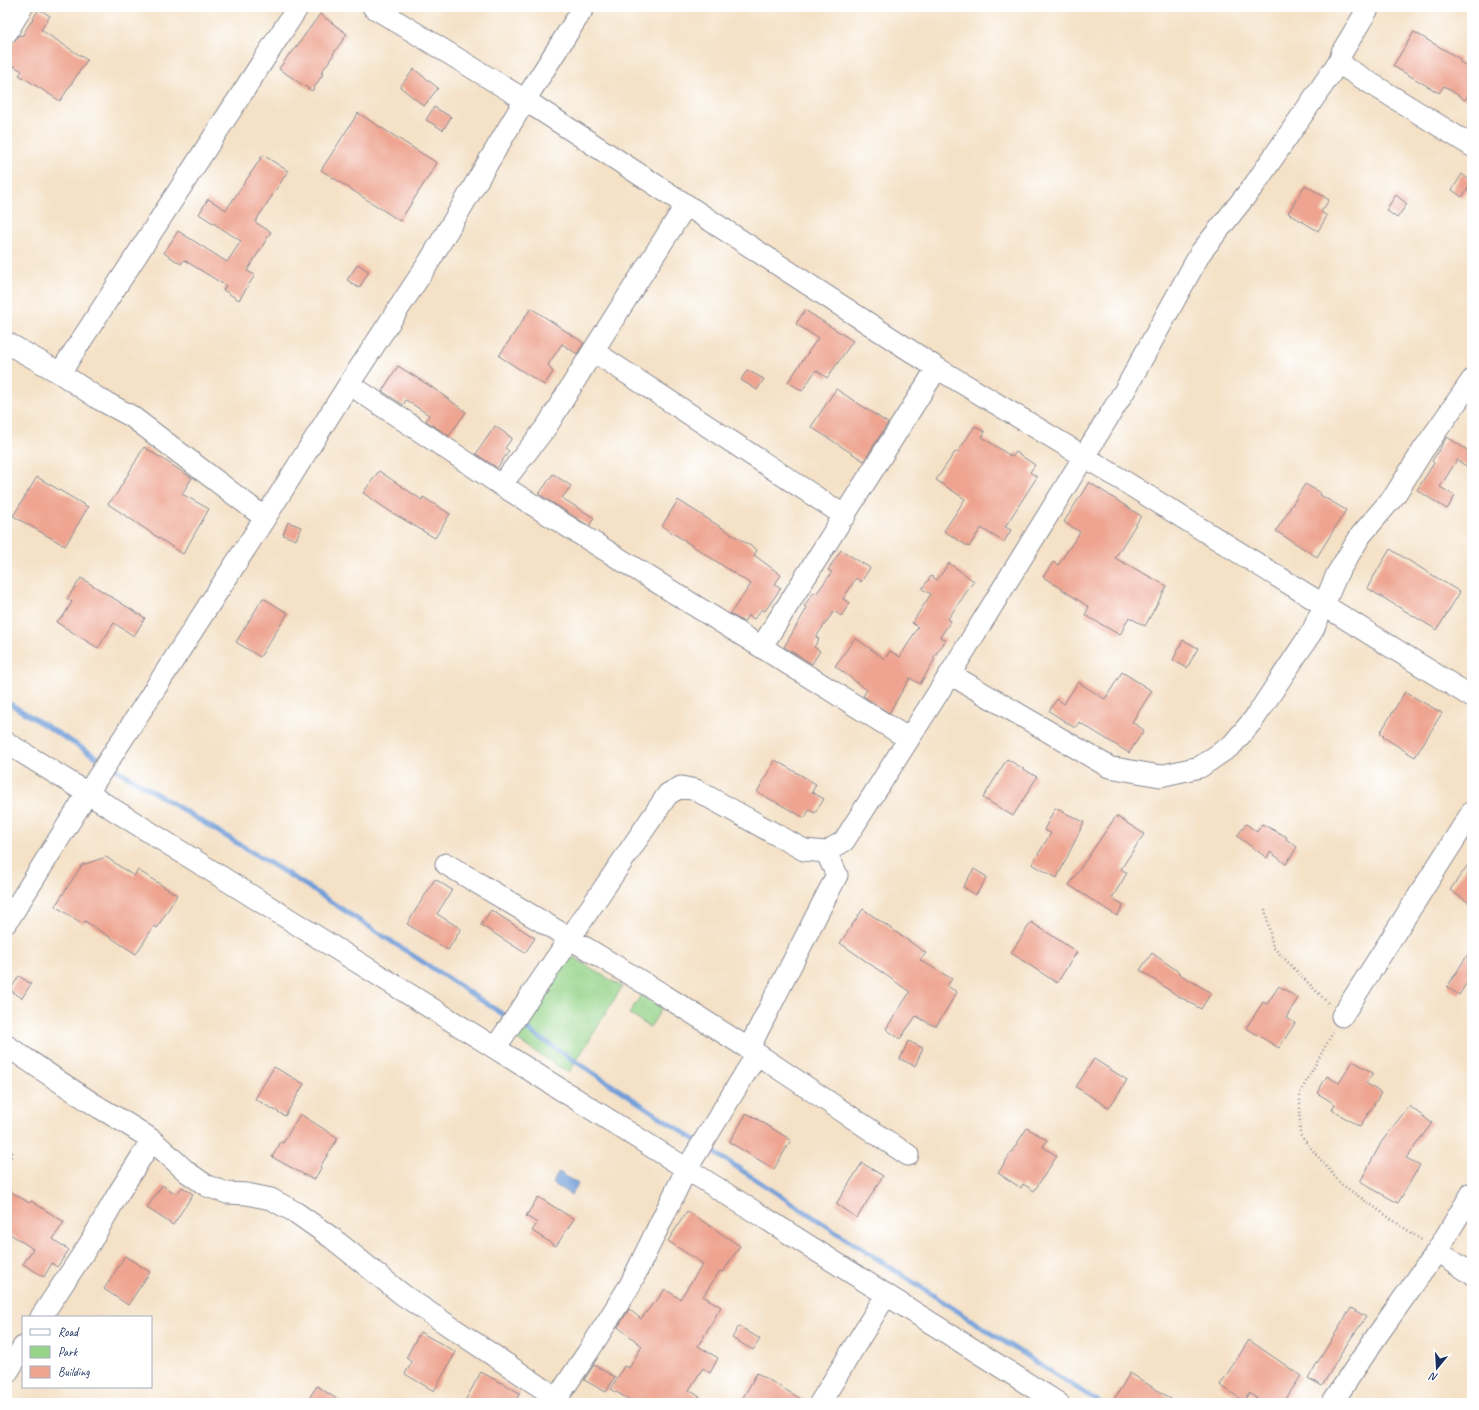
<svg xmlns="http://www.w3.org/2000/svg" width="1479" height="1410" viewBox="0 0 1479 1410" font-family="Caveat,sans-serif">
<rect width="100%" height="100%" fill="#fff"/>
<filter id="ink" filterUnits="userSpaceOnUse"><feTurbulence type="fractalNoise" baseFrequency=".025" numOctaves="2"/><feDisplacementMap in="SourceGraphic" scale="8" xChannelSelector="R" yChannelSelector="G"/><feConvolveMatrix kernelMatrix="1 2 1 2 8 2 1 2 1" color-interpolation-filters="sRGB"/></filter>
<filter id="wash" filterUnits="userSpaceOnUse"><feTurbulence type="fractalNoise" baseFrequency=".012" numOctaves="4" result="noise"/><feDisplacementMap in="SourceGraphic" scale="16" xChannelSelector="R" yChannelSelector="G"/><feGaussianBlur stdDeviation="0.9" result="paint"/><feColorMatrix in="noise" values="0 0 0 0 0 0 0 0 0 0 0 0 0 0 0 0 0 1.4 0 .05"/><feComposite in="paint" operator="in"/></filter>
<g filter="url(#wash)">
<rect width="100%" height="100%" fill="#f4e1c6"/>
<path fill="#96d48a" stroke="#588274" d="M 567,953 L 622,987 L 569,1073 L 514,1038 Z
M 641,995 L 662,1008 L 650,1027 L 629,1014 Z"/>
<path fill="#6f9dd8" stroke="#45669b" d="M 559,1172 L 578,1184 L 571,1195 L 552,1183 Z"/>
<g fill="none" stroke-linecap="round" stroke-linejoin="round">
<path stroke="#6f9dd8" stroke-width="5" d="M 7,702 L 103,761
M 111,766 L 296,879 L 510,1019
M 517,1023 L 697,1141
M 706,1147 L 1037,1363 L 1101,1403"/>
</g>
<g id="blocks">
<path fill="#eea490" d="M 39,9 L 50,16 L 41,30 L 87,60 L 60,101 L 19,75 L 22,71 L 7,62 L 7,46 L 9,44 L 13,42 L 19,35 L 22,36 Z
M 320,14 L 347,34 L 333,54 L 334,54 L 321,73 L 323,74 L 312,91 L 279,69 L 290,53 L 291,54 Z
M 1414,32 L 1460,59 L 1459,61 L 1472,70 L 1472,90 L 1465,100 L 1444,86 L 1439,93 L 1393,66 Z
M 414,69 L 438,88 L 424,106 L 400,87 Z
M 434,107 L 451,117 L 443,130 L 426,120 Z
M 358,113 L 437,163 L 400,221 L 321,170 Z
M 263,155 L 288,171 L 255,222 L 271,232 L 247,271 L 255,275 L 239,300 L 223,290 L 226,286 L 184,260 L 181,264 L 164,253 L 178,231 L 227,262 L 241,241 L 199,214 L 208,199 L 226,210 Z
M 1462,174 L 1472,182 L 1462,197 L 1452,190 Z
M 1305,185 L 1329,200 L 1321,212 L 1327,216 L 1318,231 L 1288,213 Z
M 1396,195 L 1407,204 L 1397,218 L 1386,210 Z
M 358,264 L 369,272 L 359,288 L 347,280 Z
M 531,308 L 584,343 L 577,354 L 562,344 L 548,365 L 553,372 L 544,385 L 499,356 Z
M 805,310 L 853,341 L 827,378 L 816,370 L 802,391 L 788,382 L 818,338 L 796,324 Z
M 398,366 L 433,388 L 466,412 L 449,436 L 426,421 L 429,415 L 406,400 L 403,405 L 382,391 Z
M 747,370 L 764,379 L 757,390 L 741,380 Z
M 836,389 L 888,423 L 864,461 L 811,427 Z
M 495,426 L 512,438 L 505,448 L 509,451 L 497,468 L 476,454 Z
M 975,426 L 985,432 L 982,437 L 1012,457 L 1016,452 L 1035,465 L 1030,472 L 1037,477 L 1005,527 L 1011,530 L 1004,542 L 981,528 L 969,547 L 944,531 L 965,499 L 936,480 L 955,452 L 957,453 Z
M 1447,437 L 1472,453 L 1472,470 L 1457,460 L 1440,487 L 1455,496 L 1447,509 L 1417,490 L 1434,463 L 1432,461 Z
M 144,447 L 192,478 L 182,494 L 209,509 L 183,554 L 108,504 L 117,493 Z
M 379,471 L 422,500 L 423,497 L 450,514 L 435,538 L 391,512 L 363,493 Z
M 553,474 L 571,486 L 562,498 L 594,518 L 589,526 L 539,494 Z
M 37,477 L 88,507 L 65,546 L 13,516 Z
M 1089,482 L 1141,516 L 1115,558 L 1167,586 L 1145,626 L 1129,617 L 1120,635 L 1085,615 L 1089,607 L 1043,577 L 1053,562 L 1058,565 L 1080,532 L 1064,522 Z
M 1305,484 L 1321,493 L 1320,495 L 1346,510 L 1317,557 L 1276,531 Z
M 678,500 L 757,550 L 754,555 L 781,575 L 775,584 L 781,588 L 765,611 L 762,609 L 754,619 L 748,615 L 744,622 L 730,614 L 751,584 L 662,526 Z
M 288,522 L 301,527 L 296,540 L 283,535 Z
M 1390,549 L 1460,592 L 1437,630 L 1367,588 Z
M 841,550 L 870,568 L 861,582 L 856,578 L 843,599 L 850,603 L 841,616 L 834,611 L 816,637 L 819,639 L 814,647 L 820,651 L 812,664 L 784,647 L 807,608 L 804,606 L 814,592 L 816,594 L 832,572 L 828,570 Z
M 949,563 L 974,581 L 948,619 L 951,621 L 940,637 L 946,640 L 933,658 L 935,659 L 920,684 L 910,678 L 889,713 L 863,696 L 867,690 L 835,666 L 855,638 L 885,659 L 890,651 L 900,657 L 918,627 L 912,623 L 931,594 L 922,589 L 931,576 L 937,580 Z
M 81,578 L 145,618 L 134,636 L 114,623 L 98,648 L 56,622 L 64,615 L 72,602 L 67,599 Z
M 263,598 L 288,613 L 260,657 L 236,642 Z
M 1183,640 L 1198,648 L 1187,668 L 1173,660 Z
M 1122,672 L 1152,691 L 1132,722 L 1144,730 L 1129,753 L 1079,722 L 1075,728 L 1049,711 L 1057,699 L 1064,704 L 1078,682 L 1105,699 Z
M 1405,692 L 1442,713 L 1415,757 L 1383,737 L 1384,735 L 1380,733 Z
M 1007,759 L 1037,777 L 1013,816 L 983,798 Z
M 775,760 L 816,784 L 812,792 L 824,799 L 815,813 L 809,810 L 805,818 L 757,792 Z
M 1055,808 L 1084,822 L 1057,878 L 1032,864 L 1051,833 L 1044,830 Z
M 1116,816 L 1144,834 L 1121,869 L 1127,873 L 1112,898 L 1124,905 L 1117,916 L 1069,885 Z
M 1246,824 L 1257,832 L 1262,824 L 1287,837 L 1286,839 L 1297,847 L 1286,864 L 1270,852 L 1267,858 L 1237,836 Z
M 106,857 L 134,876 L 138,870 L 177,895 L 157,928 L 154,926 L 136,954 L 85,921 L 83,924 L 55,906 L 82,865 Z
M 1472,859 L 1472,905 L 1450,890 Z
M 974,869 L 987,877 L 976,895 L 963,887 Z
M 435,879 L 452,890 L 437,914 L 461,929 L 448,950 L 407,924 Z
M 863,909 L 926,953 L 920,960 L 952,979 L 947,986 L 957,992 L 937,1025 L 932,1025 L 916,1016 L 900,1039 L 886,1029 L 910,992 L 840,943 Z
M 491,910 L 535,938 L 525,953 L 481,925 Z
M 1031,922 L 1077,952 L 1057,983 L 1011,953 Z
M 1472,948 L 1472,975 L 1459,995 L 1447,987 Z
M 1152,953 L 1179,972 L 1178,973 L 1211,993 L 1201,1009 L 1175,994 L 1140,970 Z
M 19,976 L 31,984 L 22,998 L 10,990 Z
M 1279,986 L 1298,998 L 1286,1018 L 1295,1023 L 1279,1048 L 1246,1028 L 1263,1002 L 1267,1004 Z
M 908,1041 L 923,1048 L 915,1066 L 900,1059 Z
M 1094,1059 L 1127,1080 L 1109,1108 L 1076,1087 Z
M 1353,1061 L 1373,1073 L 1366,1083 L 1381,1093 L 1360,1127 L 1332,1110 L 1335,1104 L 1317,1093 L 1327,1076 L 1339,1083 Z
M 274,1067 L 304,1084 L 285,1116 L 255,1099 Z
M 1409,1106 L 1432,1123 L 1406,1158 L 1420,1165 L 1398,1203 L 1360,1182 L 1382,1141 Z
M 747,1113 L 791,1140 L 774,1169 L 729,1142 Z
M 300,1114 L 338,1138 L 320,1167 L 321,1168 L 314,1180 L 272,1157 L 281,1142 L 283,1143 Z
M 1027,1128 L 1047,1140 L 1043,1147 L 1057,1156 L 1034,1191 L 1023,1184 L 1021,1188 L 998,1173 Z
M 862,1163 L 883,1176 L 857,1218 L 836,1204 Z
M 162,1185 L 177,1194 L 182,1187 L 193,1194 L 173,1225 L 147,1208 Z
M 7,1189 L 29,1203 L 31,1201 L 64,1222 L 53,1239 L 69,1250 L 57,1267 L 52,1263 L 44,1277 L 23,1264 L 33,1249 L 7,1232 Z
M 538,1197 L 574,1219 L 556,1246 L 532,1231 L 537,1223 L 526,1216 Z
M 687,1211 L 740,1246 L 723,1272 L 720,1271 L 703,1296 L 721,1307 L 698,1346 L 718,1358 L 710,1373 L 703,1368 L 689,1390 L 709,1403 L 635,1403 L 611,1389 L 624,1366 L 629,1368 L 642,1346 L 618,1327 L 629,1309 L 641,1319 L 654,1302 L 655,1303 L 665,1289 L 680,1299 L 703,1264 L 668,1241 Z
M 125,1256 L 150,1272 L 128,1305 L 104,1289 Z
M 1351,1308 L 1366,1317 L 1347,1344 L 1322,1386 L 1308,1378 Z
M 739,1326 L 760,1339 L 753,1350 L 732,1338 Z
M 420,1332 L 456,1352 L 434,1391 L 405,1374 L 412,1362 L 406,1358 Z
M 1249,1340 L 1301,1376 L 1283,1403 L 1264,1403 L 1249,1393 L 1244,1401 L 1220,1385 Z
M 594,1365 L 615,1377 L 606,1392 L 584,1380 Z
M 481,1372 L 520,1393 L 514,1403 L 474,1403 L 466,1399 Z
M 757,1373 L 808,1403 L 740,1403 Z
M 1130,1373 L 1160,1392 L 1177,1403 L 1112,1403 Z
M 317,1386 L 343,1403 L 306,1403 Z"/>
</g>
</g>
<g filter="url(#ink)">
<use href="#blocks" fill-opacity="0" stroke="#888892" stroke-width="1"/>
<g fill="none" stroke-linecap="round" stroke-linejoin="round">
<defs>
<path id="minor" d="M 373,7 L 525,100 L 937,368 L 1085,457 L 1472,697
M 1369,7 L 1342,52 L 1340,60 L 1346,68 L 1472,146
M 7,32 L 22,7
M 7,343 L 60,373 L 99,399 L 131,416 L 265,518
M 593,351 L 845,516
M 60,373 L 298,7
M 349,384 L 501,485 L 909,739
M 501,485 L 547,426 L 593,351 L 686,205
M 762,646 L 937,368
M 950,674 L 1109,767 L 1160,776 L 1200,767 L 1232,745 L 1254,719 L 1313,630 L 1337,574 L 1361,535 L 1395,495 L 1423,450 L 1472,380
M 7,743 L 495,1048 L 1058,1403
M 446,864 L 659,992 L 757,1054 L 908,1155
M 7,922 L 87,794 L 265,518 L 349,384 L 429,262 L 525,100 L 584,7
M 1342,1016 L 1472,812
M 7,1046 C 38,1067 68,1088 100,1108 C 117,1118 135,1128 152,1140 L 118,1194 L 90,1243 L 41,1317
M 495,1048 C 552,963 611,879 668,794 L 681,787 L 696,790 L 804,850 L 826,852 L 844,841 L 950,674 L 1125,390 L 1201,252 L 1255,184 L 1340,60
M 749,1048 L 837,875 L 826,852
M 152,1140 L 187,1172 L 207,1186 L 227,1193 L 247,1194 L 271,1199 L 295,1212 L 332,1238 L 403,1295 L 557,1398
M 1437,1251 L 1472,1274
M 7,1373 L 23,1347
M 554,1403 L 590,1349 L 630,1285 L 686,1170 L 757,1054
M 820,1403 L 886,1295
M 1332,1403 L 1376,1337 L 1437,1251 L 1472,1193"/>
</defs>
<use href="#minor" stroke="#888892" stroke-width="23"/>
<path stroke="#888892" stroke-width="2.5" stroke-dasharray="1 3" stroke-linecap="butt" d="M 1265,909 L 1273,947 L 1328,1003
M 1333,1032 L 1300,1093 L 1300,1135 L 1341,1184 L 1423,1241
M 7,1134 L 8,1121
M 7,1146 L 12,1153 L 7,1169"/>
<use href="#minor" stroke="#fff" stroke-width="21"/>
</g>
</g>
<rect width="1479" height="1410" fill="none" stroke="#fff" stroke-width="24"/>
<rect x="22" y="1316" width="130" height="72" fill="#ffffff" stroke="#a4acbf"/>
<rect x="30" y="1329" width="20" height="6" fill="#ffffff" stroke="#a4acbf"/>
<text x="58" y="1336" font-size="12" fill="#1b2f5e">Road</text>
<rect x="30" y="1346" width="20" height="12" fill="#96d48a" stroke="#a4acbf"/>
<text x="58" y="1356" font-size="12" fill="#1b2f5e">Park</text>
<rect x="30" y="1366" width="20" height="12" fill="#eea490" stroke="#a4acbf"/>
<text x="58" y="1376" font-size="12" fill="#1b2f5e">Building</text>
<g transform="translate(1437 1368) rotate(198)" stroke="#ffffff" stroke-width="3" paint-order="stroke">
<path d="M0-3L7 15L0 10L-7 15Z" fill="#1b2f5e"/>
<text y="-6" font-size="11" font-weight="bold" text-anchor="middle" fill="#1b2f5e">N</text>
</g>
</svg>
